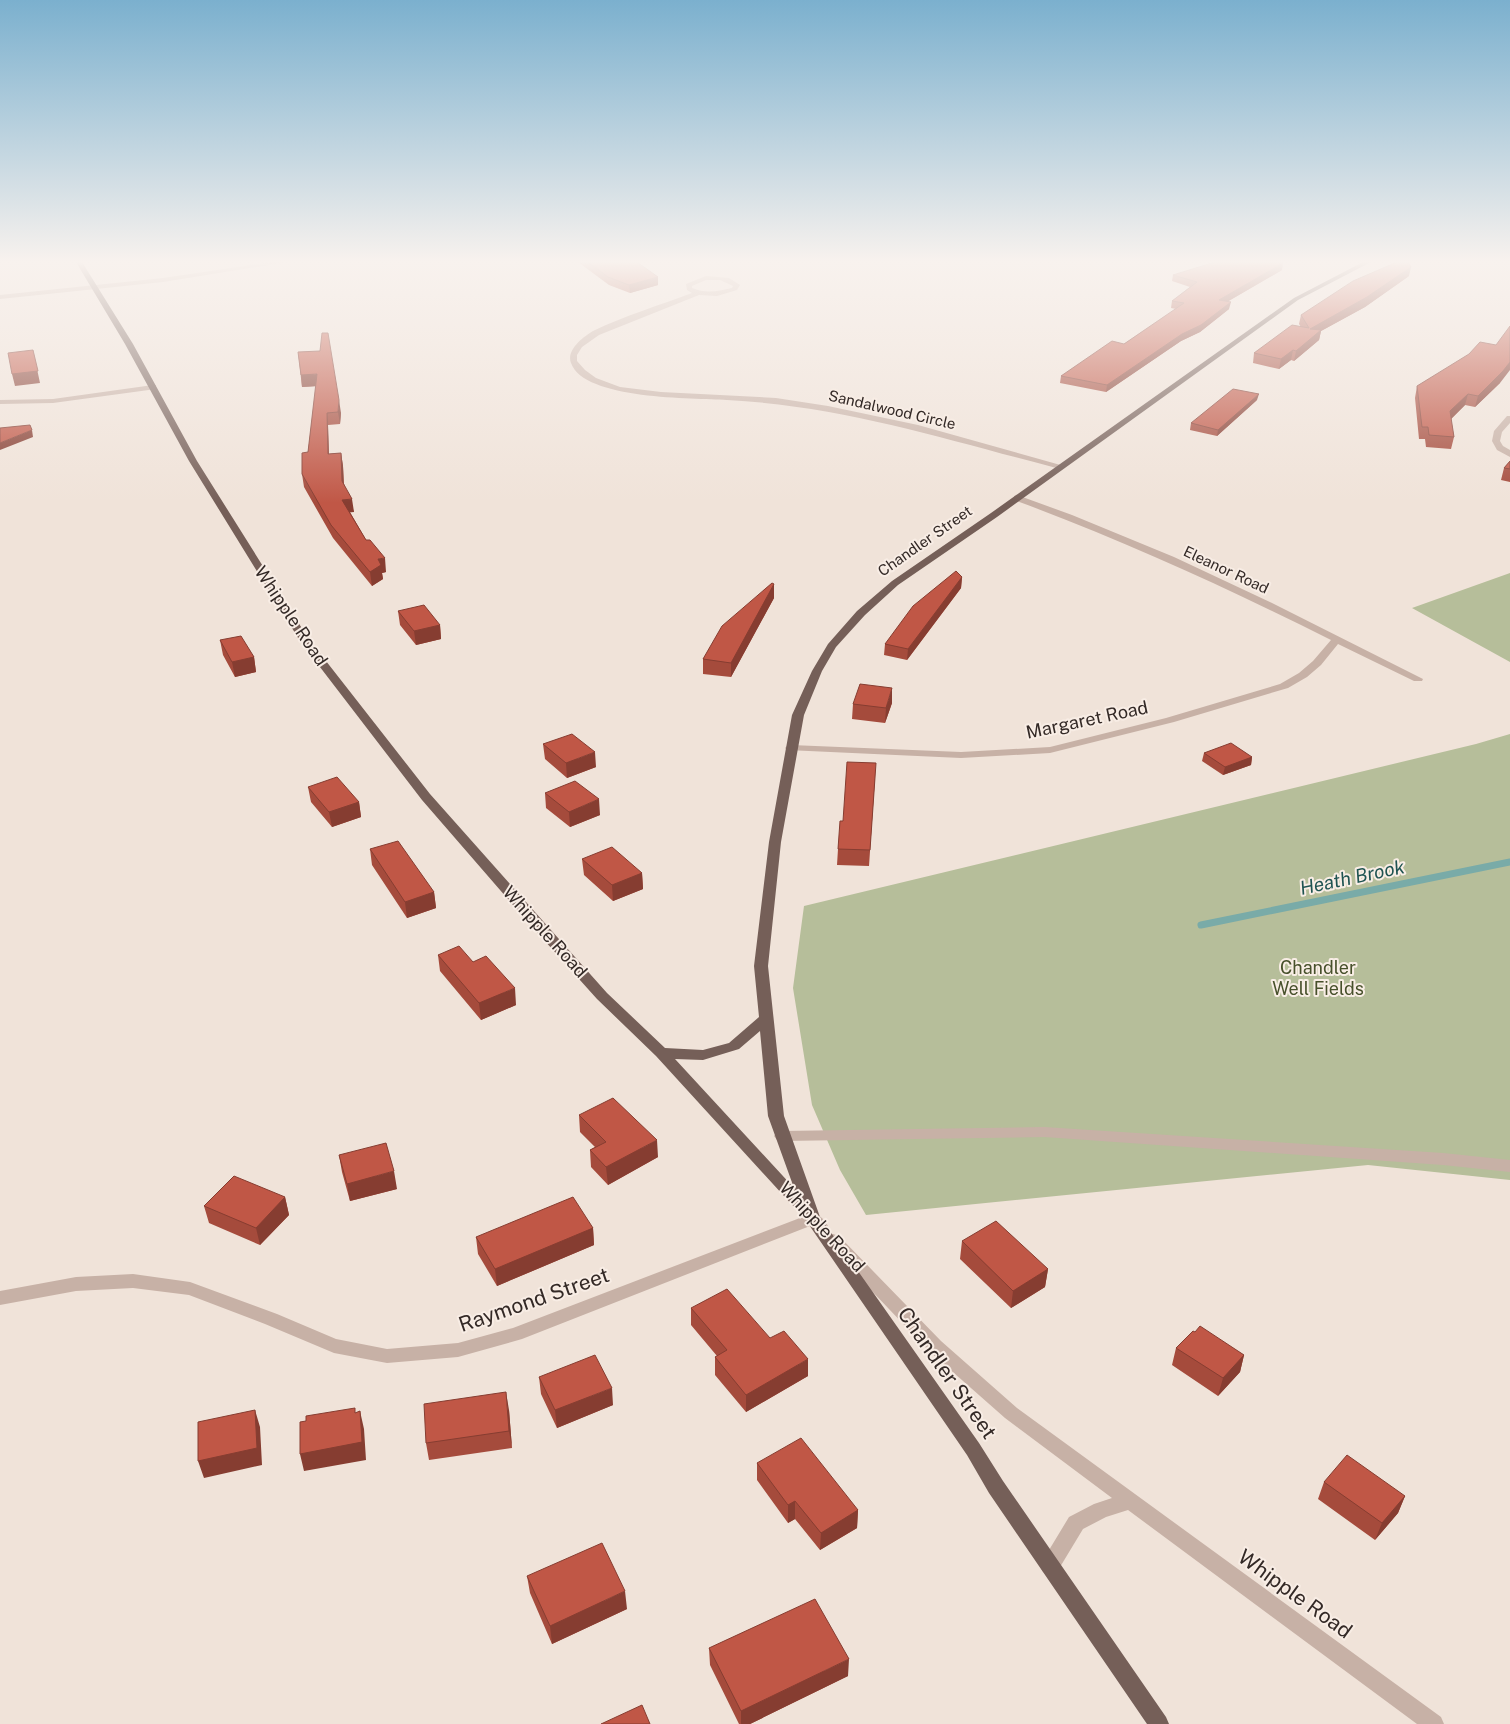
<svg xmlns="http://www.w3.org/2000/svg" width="1510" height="1724" viewBox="0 0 1510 1724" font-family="'Public Sans',sans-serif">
<rect width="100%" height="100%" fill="#f0e3d9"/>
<path fill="#b6be9a" d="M 1510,573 L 1510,662 L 1412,608 Z
M 1510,734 L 1510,1180 L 1368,1165 L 866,1215 L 840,1170 L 812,1105 L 793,988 L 804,906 L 1476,744 Z"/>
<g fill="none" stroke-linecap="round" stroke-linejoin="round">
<path stroke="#79aba8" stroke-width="7" d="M 1201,925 L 1510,862"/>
<path fill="#c7b1a6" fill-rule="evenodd" d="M 271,262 L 288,262 L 163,282 L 0,299 L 0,295 L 163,278 Z
M 706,276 L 729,278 L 740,285 L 737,290 L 717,296 L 699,295 L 599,335 L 582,347 L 577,355 L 577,361 L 585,370 L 596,378 L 620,387 L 661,392 L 776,398 L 828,406 L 918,425 L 1064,466 L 1060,469 C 948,440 844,406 727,400 C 694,398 584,400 571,363 C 566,350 583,337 593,331 C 624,316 660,305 692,293 L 687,290 L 686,284 ZM 706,280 L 720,280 L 733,286 L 732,288 C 718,291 706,294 692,288 L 692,286 Z
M 153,385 L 156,385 L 156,389 L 53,403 L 0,404 L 0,400 L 53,399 Z
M 1507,416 L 1510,416 L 1510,423 L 1502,432 L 1500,441 L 1503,446 L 1510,450 L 1510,457 L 1497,450 L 1492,441 L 1494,431 Z
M 1017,495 L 1072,515 L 1174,557 L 1274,604 L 1423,679 L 1422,681 L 1414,681 L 1338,644 L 1321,665 L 1307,677 L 1288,688 L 1174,722 L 1050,753 L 961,758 L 787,750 L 785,748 L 787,746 L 791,745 L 961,752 L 1050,747 L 1166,718 L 1280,684 L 1299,673 L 1313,661 L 1331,640 C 1227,588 1123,540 1014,500 L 1014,496 Z
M 1044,1127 L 1443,1153 L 1510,1160 L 1510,1172 L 1443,1165 L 1044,1137 L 782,1141 L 777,1140 L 774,1136 L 777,1132 L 782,1131 Z
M 813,1213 C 820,1215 824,1219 828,1226 L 826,1230 L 820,1232 L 810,1226 L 522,1339 L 458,1357 L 387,1363 L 334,1353 L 265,1324 L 189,1295 L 133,1288 L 76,1291 L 0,1305 L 0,1291 L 76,1277 L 133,1274 L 190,1282 L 277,1314 L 336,1339 L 387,1349 L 458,1343 L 513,1328 Z
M 833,1234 L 839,1236 L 941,1341 L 1017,1408 L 1441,1717 L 1444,1724 L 1417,1724 L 1128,1510 L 1106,1517 L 1083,1529 L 1057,1572 L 1050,1575 L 1043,1572 L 1040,1566 L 1043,1560 L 1069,1517 L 1094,1504 L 1112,1498 L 1005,1418 L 929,1351 L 827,1244 L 825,1240 L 827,1236 Z"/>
<path fill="#755f58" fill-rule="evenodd" d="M 76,262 L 82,262 L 133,344 L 197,461 L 308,638 L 430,794 L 607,993 L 665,1048 L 703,1050 L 729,1043 L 759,1017 L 754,966 L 769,842 L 792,715 L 812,671 L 828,644 L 857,611 L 892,581 L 991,513 L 1294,298 L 1363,262 L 1371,262 L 1298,300 L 997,517 L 898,585 L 865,615 L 836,647 L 822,671 L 804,715 L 781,842 L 768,966 L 784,1116 L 820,1217 L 979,1443 L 1003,1481 L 1166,1717 L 1169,1724 L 1147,1724 L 989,1493 L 967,1455 L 805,1219 L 656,1056 L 597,999 L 526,920 L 422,800 L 300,641 L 189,461 L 125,344 ZM 760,1031 L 768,1116 L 794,1188 L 675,1059 L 703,1060 L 739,1049 Z"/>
</g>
<path fill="#a54b3c" d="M 578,262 L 637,262 L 658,285 L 630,293 L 609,285 Z
M 1282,270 L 1227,302 L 1229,309 L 1200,332 L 1181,341 L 1106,392 L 1060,383 L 1061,376 L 1124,344 L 1176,309 L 1171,308 L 1172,301 L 1190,287 L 1172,281 L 1173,275 Z
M 1409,276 L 1365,307 L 1321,331 L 1319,340 L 1294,361 L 1291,360 L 1279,369 L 1253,363 L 1254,353 L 1301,327 L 1299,324 L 1301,315 Z
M 298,352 L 341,413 L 340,424 L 328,425 L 329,454 L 341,453 L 343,466 L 344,484 L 354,512 L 350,512 L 366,540 L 386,572 L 382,573 L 383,579 L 372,586 L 333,538 L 304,487 L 302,474 L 308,452 L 316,386 L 302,387 Z
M 1500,383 L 1475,407 L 1465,405 L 1451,419 L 1454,437 L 1451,449 L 1426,447 L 1425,439 L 1419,439 L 1415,398 L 1417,386 Z
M 1257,400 L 1217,436 L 1190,430 L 1191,423 Z
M 1510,461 L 1510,482 L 1501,480 L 1504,468 Z
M 962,577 L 961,588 L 907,660 L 884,655 L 885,644 Z
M 774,584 L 774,598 L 731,677 L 703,674 L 703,659 Z
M 398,611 L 440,625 L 441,639 L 416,645 L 400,625 Z
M 220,640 L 254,657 L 256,672 L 235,677 L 223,655 Z
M 892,703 L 885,723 L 852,719 L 853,704 Z
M 543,744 L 596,767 L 567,778 L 545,759 Z
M 1204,753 L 1252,757 L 1251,765 L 1223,775 L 1202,761 Z
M 875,778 L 869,866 L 837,865 L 838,849 L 843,821 Z
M 308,787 L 359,802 L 361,817 L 332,827 L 311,802 Z
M 545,793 L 600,815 L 570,827 L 546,808 Z
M 370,849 L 434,892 L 436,908 L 407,918 L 372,865 Z
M 582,859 L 642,873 L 643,889 L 613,901 L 584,875 Z
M 438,955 L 473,962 L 516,1005 L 481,1020 L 440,971 Z
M 579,1115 L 658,1157 L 608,1185 L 591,1167 L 590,1150 L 595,1147 L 580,1132 Z
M 339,1155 L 397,1189 L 350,1201 L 342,1172 Z
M 285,1197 L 289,1215 L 260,1245 L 209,1223 L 204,1206 Z
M 593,1228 L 594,1245 L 497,1286 L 478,1254 L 476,1237 Z
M 962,1241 L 1048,1269 L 1045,1287 L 1011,1308 L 960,1259 Z
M 691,1308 L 770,1338 L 808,1376 L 746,1412 L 715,1375 L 715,1357 L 717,1356 L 691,1325 Z
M 1176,1348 L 1244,1355 L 1240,1372 L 1218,1396 L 1172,1365 Z
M 539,1377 L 613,1405 L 557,1428 L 541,1394 Z
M 509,1410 L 512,1448 L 429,1460 L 426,1443 Z
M 757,1463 L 858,1510 L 857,1528 L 820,1550 L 795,1519 L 788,1523 L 757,1480 Z
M 1324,1482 L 1405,1496 L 1398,1513 L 1375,1540 L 1318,1499 Z
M 527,1576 L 627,1609 L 552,1644 L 530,1593 Z
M 709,1648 L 848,1676 L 750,1724 L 739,1724 L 710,1665 Z"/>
<path fill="#863d31" d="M 1283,263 L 1282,270 L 1218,307 L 1219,300 Z
M 1411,267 L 1409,276 L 1365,307 L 1321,331 L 1319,340 L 1294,361 L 1296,351 L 1310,329 Z
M 658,277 L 658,285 L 630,293 L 629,285 Z
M 1231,302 L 1229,309 L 1200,332 L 1181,341 L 1106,392 L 1107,385 L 1182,334 Z
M 33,350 L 40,383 L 15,386 L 12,374 Z
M 1293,350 L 1291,360 L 1279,369 L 1281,359 Z
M 1510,362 L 1510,370 L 1500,383 L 1475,407 L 1478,396 Z
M 317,374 L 319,386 L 302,387 L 301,375 Z
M 1259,394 L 1257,400 L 1217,436 L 1218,430 Z
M 1468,394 L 1465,405 L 1447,423 L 1450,411 Z
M 339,400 L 341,413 L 340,424 L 338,412 Z
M 327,413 L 328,425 L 329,467 L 328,454 Z
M 32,430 L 33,437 L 0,450 L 0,443 Z
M 341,453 L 343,466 L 344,494 L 342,481 Z
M 352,499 L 354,512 L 344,513 L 342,500 Z
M 385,558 L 386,572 L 382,573 L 383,579 L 372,586 L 370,572 L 378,559 Z
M 962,577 L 961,588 L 907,660 L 908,649 Z
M 774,584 L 774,598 L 731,677 L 731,663 Z
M 440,625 L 441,639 L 416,645 L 414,631 Z
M 254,657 L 256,672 L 235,677 L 232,662 Z
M 892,688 L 892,703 L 885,723 L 886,708 Z
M 595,752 L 596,767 L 567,778 L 566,763 Z
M 1252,757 L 1251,765 L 1223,775 L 1225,767 Z
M 599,799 L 600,815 L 570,827 L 569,812 Z
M 359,802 L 361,817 L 332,827 L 329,812 Z
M 642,873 L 643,889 L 613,901 L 612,885 Z
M 434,892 L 436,908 L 407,918 L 405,902 Z
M 515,988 L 516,1005 L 481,1020 L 479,1003 Z
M 657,1140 L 658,1157 L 608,1185 L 606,1167 Z
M 394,1171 L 397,1189 L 350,1201 L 347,1184 Z
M 285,1197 L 289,1215 L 260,1245 L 256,1228 Z
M 593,1228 L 594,1245 L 497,1286 L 495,1269 Z
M 1048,1269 L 1045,1287 L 1011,1308 L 1013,1291 Z
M 1244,1355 L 1240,1372 L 1218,1396 L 1223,1378 Z
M 808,1359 L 808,1376 L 746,1412 L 746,1395 Z
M 612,1388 L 613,1405 L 557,1428 L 555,1410 Z
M 506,1392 L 509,1410 L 512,1448 L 509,1431 Z
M 255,1410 L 260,1427 L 262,1465 L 204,1478 L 198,1461 Z
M 360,1411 L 364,1429 L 366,1460 L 304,1471 L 300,1454 Z
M 1405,1496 L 1398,1513 L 1375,1540 L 1382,1523 Z
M 795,1501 L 795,1519 L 788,1523 L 788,1505 Z
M 858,1510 L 857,1528 L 820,1550 L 821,1533 Z
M 625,1591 L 627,1609 L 552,1644 L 550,1626 Z
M 849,1659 L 848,1676 L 750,1724 L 741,1724 L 741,1711 Z"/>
<path fill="#c05746" stroke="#863d31" d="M 588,262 L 637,262 L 658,277 L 629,285 L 608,277 Z
M 1215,262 L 1279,262 L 1283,263 L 1219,300 L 1231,302 L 1201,325 L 1182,334 L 1107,385 L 1061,376 L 1112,341 L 1124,344 L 1184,303 L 1172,301 L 1197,282 L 1173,275 Z
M 1397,262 L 1408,262 L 1411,267 L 1367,297 L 1310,329 L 1321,330 L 1296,351 L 1293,350 L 1281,359 L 1254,353 L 1292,325 L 1309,328 L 1301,315 L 1353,281 Z
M 1510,326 L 1510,362 L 1503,371 L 1478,396 L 1468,394 L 1450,411 L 1454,437 L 1429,435 L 1428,427 L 1422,427 L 1417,386 L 1469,354 L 1480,342 L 1496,345 Z
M 322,333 L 328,333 L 339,400 L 338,412 L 327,413 L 328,454 L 341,453 L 342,481 L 352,499 L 342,500 L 366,540 L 370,540 L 385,558 L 378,559 L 381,565 L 370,572 L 331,525 L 302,474 L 302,453 L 308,452 L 317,374 L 301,375 L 298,352 L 320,351 Z
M 33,350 L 38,371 L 12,374 L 8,353 Z
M 1233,389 L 1259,394 L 1218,430 L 1191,423 Z
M 30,425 L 32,430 L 0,443 L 0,428 Z
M 1510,461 L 1510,469 L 1504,468 Z
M 956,571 L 962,577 L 908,649 L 885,644 L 913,606 Z
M 772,583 L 774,584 L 731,663 L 703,659 L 722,626 Z
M 424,605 L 440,625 L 414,631 L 398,611 Z
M 241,636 L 254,657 L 232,662 L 220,640 Z
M 860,684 L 892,688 L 886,708 L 853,704 Z
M 572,734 L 595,752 L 566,763 L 543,744 Z
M 1231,743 L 1252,757 L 1225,767 L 1204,753 Z
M 847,762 L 876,763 L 870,850 L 838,849 L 840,821 L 843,821 Z
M 337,777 L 359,802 L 329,812 L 308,787 Z
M 575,781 L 599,799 L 569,812 L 545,793 Z
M 398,841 L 434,892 L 405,902 L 370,849 Z
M 612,847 L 642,873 L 612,885 L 582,859 Z
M 459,946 L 473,962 L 486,956 L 515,988 L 479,1003 L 438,955 Z
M 613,1098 L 657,1140 L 606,1167 L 590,1150 L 606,1142 L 579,1115 Z
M 386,1143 L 394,1171 L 347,1184 L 339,1155 Z
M 234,1176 L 285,1197 L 256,1228 L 204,1206 Z
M 573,1197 L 593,1228 L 495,1269 L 476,1237 Z
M 996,1221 L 1048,1269 L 1013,1291 L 962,1241 Z
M 727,1289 L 770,1338 L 784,1331 L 808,1359 L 746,1395 L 715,1357 L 727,1350 L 691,1308 Z
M 1200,1326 L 1244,1355 L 1223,1378 L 1176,1348 L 1193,1331 L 1195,1332 Z
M 595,1355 L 612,1388 L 555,1410 L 539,1377 Z
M 506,1392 L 509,1431 L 426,1443 L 424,1404 Z
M 355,1408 L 355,1413 L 360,1411 L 362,1442 L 300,1454 L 300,1422 L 306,1421 L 306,1416 Z
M 255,1410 L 257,1448 L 198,1461 L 198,1422 Z
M 801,1438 L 858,1510 L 821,1533 L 795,1501 L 788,1505 L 757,1463 Z
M 1347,1455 L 1405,1496 L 1382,1523 L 1324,1482 Z
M 602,1543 L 625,1591 L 550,1626 L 527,1576 Z
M 815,1599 L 849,1659 L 741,1711 L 709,1648 Z
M 642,1705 L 650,1724 L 601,1724 Z"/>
<linearGradient id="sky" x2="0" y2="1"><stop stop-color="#7bb0ce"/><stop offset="0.52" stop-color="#f8f2ee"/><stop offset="1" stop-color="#f8f2ee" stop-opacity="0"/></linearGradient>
<rect width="1510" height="503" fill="url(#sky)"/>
<g text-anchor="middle" stroke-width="4" stroke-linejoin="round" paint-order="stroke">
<g font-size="15" fill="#332926" stroke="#f8ede5">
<text transform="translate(892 410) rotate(13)" y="5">Sandalwood Circle</text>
<text transform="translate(925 541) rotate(-35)" y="5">Chandler Street</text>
<text transform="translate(1226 570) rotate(25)" y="5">Eleanor Road</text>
</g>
<g font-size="18" fill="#332926" stroke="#f8ede5">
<text transform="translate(291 616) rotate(56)" y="6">Whipple Road</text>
<text transform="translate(1087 720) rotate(-12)" y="6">Margaret Road</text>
<text transform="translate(545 932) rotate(48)" y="6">Whipple Road</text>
<text transform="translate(822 1227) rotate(47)" y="6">Whipple Road</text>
</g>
<g font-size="18" fill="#47502b" stroke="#f8ede5">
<text x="1318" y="974">Chandler<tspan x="1318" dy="21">Well Fields</tspan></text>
</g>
<g font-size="19" font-style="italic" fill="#1e5351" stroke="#f8ede5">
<text transform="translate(1352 877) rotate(-12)" y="7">Heath Brook</text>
</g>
<g font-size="21" fill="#332926" stroke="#f8ede5">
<text transform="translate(534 1300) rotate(-19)" y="7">Raymond Street</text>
<text transform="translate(947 1373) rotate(55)" y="7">Chandler Street</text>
<text transform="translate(1295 1594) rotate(36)" y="7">Whipple Road</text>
</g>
</g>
</svg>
